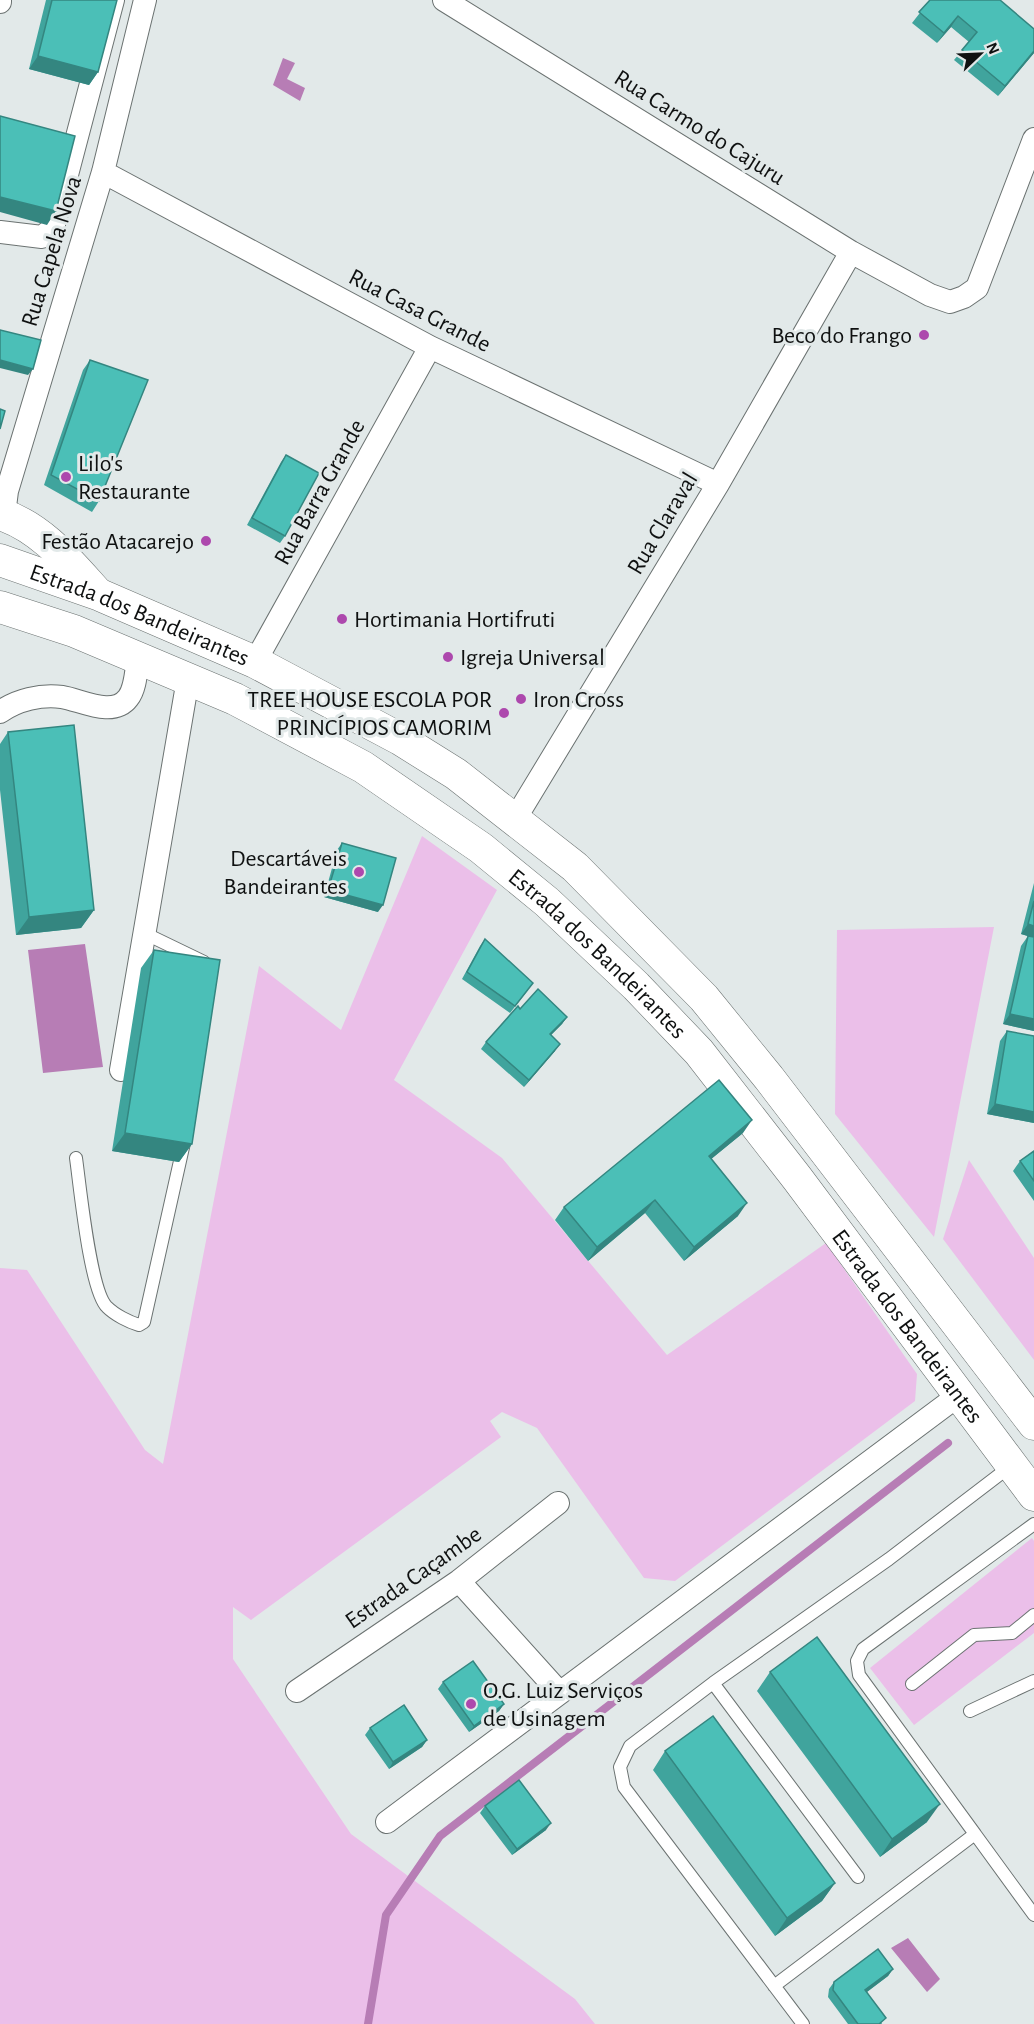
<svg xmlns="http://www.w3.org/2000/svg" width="1034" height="2024" viewBox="0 0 1034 2024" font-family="'Alegreya Sans',sans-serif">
<rect width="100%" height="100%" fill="#e2e9e9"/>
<path fill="#ebbfe9" d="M 422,836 L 497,890 L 394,1080 L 502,1158 L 667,1355 L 826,1243 L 917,1374 L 915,1401 L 675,1581 L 644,1578 L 537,1428 L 502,1412 L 490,1421 L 501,1437 L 251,1620 L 233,1607 L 233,1659 L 351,1834 L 575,1999 L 595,2024 L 0,2024 L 0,1268 L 27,1270 L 145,1450 L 163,1464 L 259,966 L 341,1030 Z
M 994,927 L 934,1237 L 835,1114 L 837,930 Z
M 969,1160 L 1034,1258 L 1034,1360 L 943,1239 Z
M 1032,1538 L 1034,1541 L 1034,1633 L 914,1725 L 870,1668 Z"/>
<path fill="#b77db5" d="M 283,58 L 295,63 L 287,79 L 305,88 L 300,101 L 273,85 Z
M 85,944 L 103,1067 L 43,1073 L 28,950 Z
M 908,1938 L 940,1979 L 927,1992 L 891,1948 Z"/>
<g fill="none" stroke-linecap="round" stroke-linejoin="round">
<path stroke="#b77db5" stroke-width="8" d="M 368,2024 L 386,1915 L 440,1836 L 948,1443"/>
<defs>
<path id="lane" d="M 146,934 L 204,962
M 76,1158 C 80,1186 90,1291 107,1307 C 115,1315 129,1322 139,1325 L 144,1322 L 184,1143
M 713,1683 L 858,1877
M 912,1684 L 974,1635 L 1012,1633 L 1034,1615
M 970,1711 L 1034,1681
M 975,1834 L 859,1675 L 857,1661 L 863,1649 L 1034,1524
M 774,1986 L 975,1834 L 1034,1915
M 803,2024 L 624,1787 L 620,1767 L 630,1746 L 713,1683 L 889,1559 L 1012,1465"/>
<path id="street" d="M 444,0 L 851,252 L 930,295 L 950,302 L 964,297 L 977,288 L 1034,139
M 0,2 L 0,0
M 103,172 L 430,347 L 718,484
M 0,232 L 42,237 L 53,228 L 113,0
M 4,515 L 7,491 L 103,172 L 145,0
M 255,662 L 430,347
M 0,712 C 17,700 41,694 62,697 C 81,700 113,718 128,698 C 136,688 136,670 138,658
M 515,819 L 718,484 L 851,252
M 121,1070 L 188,679
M 459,1581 L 560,1693
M 297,1691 L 459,1581 L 558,1503
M 387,1822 L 959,1395"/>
<g id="secondary">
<path d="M 0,514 C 41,527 69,562 97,593"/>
<path id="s1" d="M 0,560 L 100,595 L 255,662 L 400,739 L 456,774 L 575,867 L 704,998 L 769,1078 L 1034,1424"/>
<path id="s2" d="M 0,607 L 74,631 L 235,699 L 363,767 L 481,848 L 547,902 L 636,986 L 699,1052 L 797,1178 L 1034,1495"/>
</g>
</defs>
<use href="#lane" stroke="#6b7271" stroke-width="14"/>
<use href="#street" stroke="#6b7271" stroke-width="24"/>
<use href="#secondary" stroke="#6b7271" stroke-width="33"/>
<use href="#lane" stroke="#fff" stroke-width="12"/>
<use href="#street" stroke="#fff" stroke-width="22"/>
<use href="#secondary" stroke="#fff" stroke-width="32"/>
</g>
<path fill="#40a49d" d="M 46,0 L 117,0 L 98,72 L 89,85 L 29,69 Z
M 930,0 L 1034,53 L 998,96 L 954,60 L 969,42 L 951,27 L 937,43 L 912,23 Z
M 90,360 L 99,501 L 92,512 L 44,485 L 83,370 Z
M 286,455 L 285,536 L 280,543 L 247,525 L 281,462 Z
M 8,732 L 94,910 L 81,928 L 16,935 L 0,790 L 0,744 Z
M 342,843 L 378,912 L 324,897 L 337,850 Z
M 1034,883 L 1034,1031 L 1003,1024 L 1021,946 L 1028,936 L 1021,934 Z
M 485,939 L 528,990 L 510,1013 L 462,979 L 480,946 Z
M 154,950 L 192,1144 L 179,1162 L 112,1151 L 141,968 Z
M 520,1009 L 567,1017 L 562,1024 L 551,1035 L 555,1051 L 524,1087 L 481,1049 L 486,1042 Z
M 1007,1031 L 1034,1123 L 987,1114 L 1000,1041 Z
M 743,1133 L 711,1159 L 738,1216 L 684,1261 L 645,1213 L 588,1261 L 555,1220 L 564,1207 Z
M 1034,1151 L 1034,1201 L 1013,1171 L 1020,1161 Z
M 770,1672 L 927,1822 L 880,1857 L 757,1691 Z
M 443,1682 L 504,1704 L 499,1711 L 469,1732 L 438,1689 Z
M 370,1728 L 427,1740 L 422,1747 L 389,1769 L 365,1735 Z
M 665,1751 L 835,1883 L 822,1901 L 775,1936 L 653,1770 Z
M 485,1806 L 546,1830 L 512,1855 L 480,1813 Z
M 893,1969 L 888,1976 L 867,1992 L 882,2024 L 848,2024 L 828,1997 L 829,1989 L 834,1982 Z"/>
<path fill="#348680" d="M 958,16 L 951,27 L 937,43 L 944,33 Z
M 1034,51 L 1034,53 L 998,96 L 1005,86 Z
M 38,56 L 98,72 L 89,85 L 29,69 Z
M 0,197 L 56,211 L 47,225 L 0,212 Z
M 0,360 L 33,369 L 28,375 L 0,368 Z
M 328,890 L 383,905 L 378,912 L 324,897 Z
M 94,910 L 81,928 L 16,935 L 29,917 Z
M 1028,924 L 1034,926 L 1034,938 L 1021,934 Z
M 1010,1014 L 1034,1019 L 1034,1031 L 1003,1024 Z
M 567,1017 L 562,1024 L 545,1041 L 550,1034 Z
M 560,1044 L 555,1051 L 524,1087 L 529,1080 Z
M 995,1104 L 1034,1112 L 1034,1123 L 987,1114 Z
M 752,1120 L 743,1133 L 699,1169 L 709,1156 Z
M 125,1133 L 192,1144 L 179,1162 L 112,1151 Z
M 655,1200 L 645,1213 L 588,1261 L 597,1247 Z
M 747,1203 L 738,1216 L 684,1261 L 694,1247 Z
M 504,1704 L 499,1711 L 469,1732 L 474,1726 Z
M 427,1740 L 422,1747 L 389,1769 L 393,1762 Z
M 940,1804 L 927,1822 L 880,1857 L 892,1839 Z
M 551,1823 L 546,1830 L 512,1855 L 517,1849 Z
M 835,1883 L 822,1901 L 775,1936 L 787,1918 Z
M 893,1969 L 888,1976 L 860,1997 L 865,1990 Z"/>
<path fill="#4bbfb7" stroke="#348680" stroke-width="1.5" d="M 52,0 L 117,0 L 98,72 L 38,56 Z
M 930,0 L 1000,0 L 1034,29 L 1034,51 L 1005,86 L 962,50 L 977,32 L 958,16 L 944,33 L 919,12 Z
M 0,116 L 75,136 L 56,211 L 0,197 Z
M 0,330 L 41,340 L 33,369 L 0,360 Z
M 90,360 L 148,380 L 99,501 L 51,475 Z
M 0,409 L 5,411 L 0,429 Z
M 286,455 L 319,473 L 285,536 L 252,518 Z
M 74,725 L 94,910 L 29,917 L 8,732 Z
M 342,843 L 396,858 L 383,905 L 328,890 Z
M 1034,901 L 1034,926 L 1028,924 Z
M 1028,936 L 1034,937 L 1034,1019 L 1010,1014 Z
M 485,939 L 533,983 L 515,1006 L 467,972 Z
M 154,950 L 220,960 L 192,1144 L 125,1133 Z
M 538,989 L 567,1017 L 550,1034 L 560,1044 L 529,1080 L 486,1042 L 518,1006 L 520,1009 Z
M 1007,1031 L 1034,1036 L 1034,1112 L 995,1104 Z
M 719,1080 L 752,1120 L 709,1156 L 747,1203 L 694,1247 L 655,1200 L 597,1247 L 564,1207 Z
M 1034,1151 L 1034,1181 L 1020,1161 Z
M 817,1637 L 940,1804 L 892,1839 L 770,1672 Z
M 473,1661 L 504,1704 L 474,1726 L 443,1682 Z
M 404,1705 L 427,1740 L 393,1762 L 370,1728 Z
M 713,1716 L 835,1883 L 787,1918 L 665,1751 Z
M 519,1780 L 551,1823 L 517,1849 L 485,1806 Z
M 878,1949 L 893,1969 L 865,1990 L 886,2018 L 879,2024 L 858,2024 L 833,1990 L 834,1982 Z"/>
<g fill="#ad48ad" stroke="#e2e9e9" stroke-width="2">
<circle cx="924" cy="335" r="6"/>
<circle cx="66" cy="477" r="6"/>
<circle cx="206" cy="541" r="6"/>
<circle cx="342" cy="619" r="6"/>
<circle cx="448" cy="657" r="6"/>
<circle cx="521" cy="699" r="6"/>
<circle cx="504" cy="713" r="6"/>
<circle cx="359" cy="872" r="6"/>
<circle cx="471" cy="1704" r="6"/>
</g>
<g text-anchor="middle" stroke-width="6" stroke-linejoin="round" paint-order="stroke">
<g font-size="24" fill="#0f1111" stroke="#e2e9e9">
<text transform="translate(700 127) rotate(32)" y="8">Rua Carmo do Cajuru</text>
<text transform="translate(51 251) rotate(-73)" y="8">Rua Capela Nova</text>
<text transform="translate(420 310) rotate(27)" y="8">Rua Casa Grande</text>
<text transform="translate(319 492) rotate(-61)" y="8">Rua Barra Grande</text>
<text transform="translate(662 523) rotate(-59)" y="8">Rua Claraval</text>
<text dy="8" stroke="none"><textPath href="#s1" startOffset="150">Estrada dos Bandeirantes</textPath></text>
<text dy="8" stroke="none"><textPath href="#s2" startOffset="698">Estrada dos Bandeirantes</textPath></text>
<text dy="8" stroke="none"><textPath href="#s2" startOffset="1184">Estrada dos Bandeirantes</textPath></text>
<text transform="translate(413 1577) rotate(-35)" y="8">Estrada Caçambe</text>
</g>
<g font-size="24" fill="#0f1111" stroke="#e2e9e9" text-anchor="start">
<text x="912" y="343" text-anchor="end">Beco do Frango</text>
<text x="78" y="471">Lilo's<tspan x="78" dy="28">Restaurante</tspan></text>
<text x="194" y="549" text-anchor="end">Festão Atacarejo</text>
<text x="354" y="627">Hortimania Hortifruti</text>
<text x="460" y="665">Igreja Universal</text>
<text x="492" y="707" text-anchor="end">TREE HOUSE ESCOLA POR<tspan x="492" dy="28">PRINCÍPIOS CAMORIM</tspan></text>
<text x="533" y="707">Iron Cross</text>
<text x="347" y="866" text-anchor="end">Descartáveis<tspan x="347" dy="28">Bandeirantes</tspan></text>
<text x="483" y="1698">O.G. Luiz Serviços<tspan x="483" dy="28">de Usinagem</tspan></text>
</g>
</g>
<g transform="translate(980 54) rotate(67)" stroke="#e2e9e9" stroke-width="4.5" paint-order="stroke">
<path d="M0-4.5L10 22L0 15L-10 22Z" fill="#0f1111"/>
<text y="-9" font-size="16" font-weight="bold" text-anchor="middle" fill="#0f1111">N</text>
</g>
</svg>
